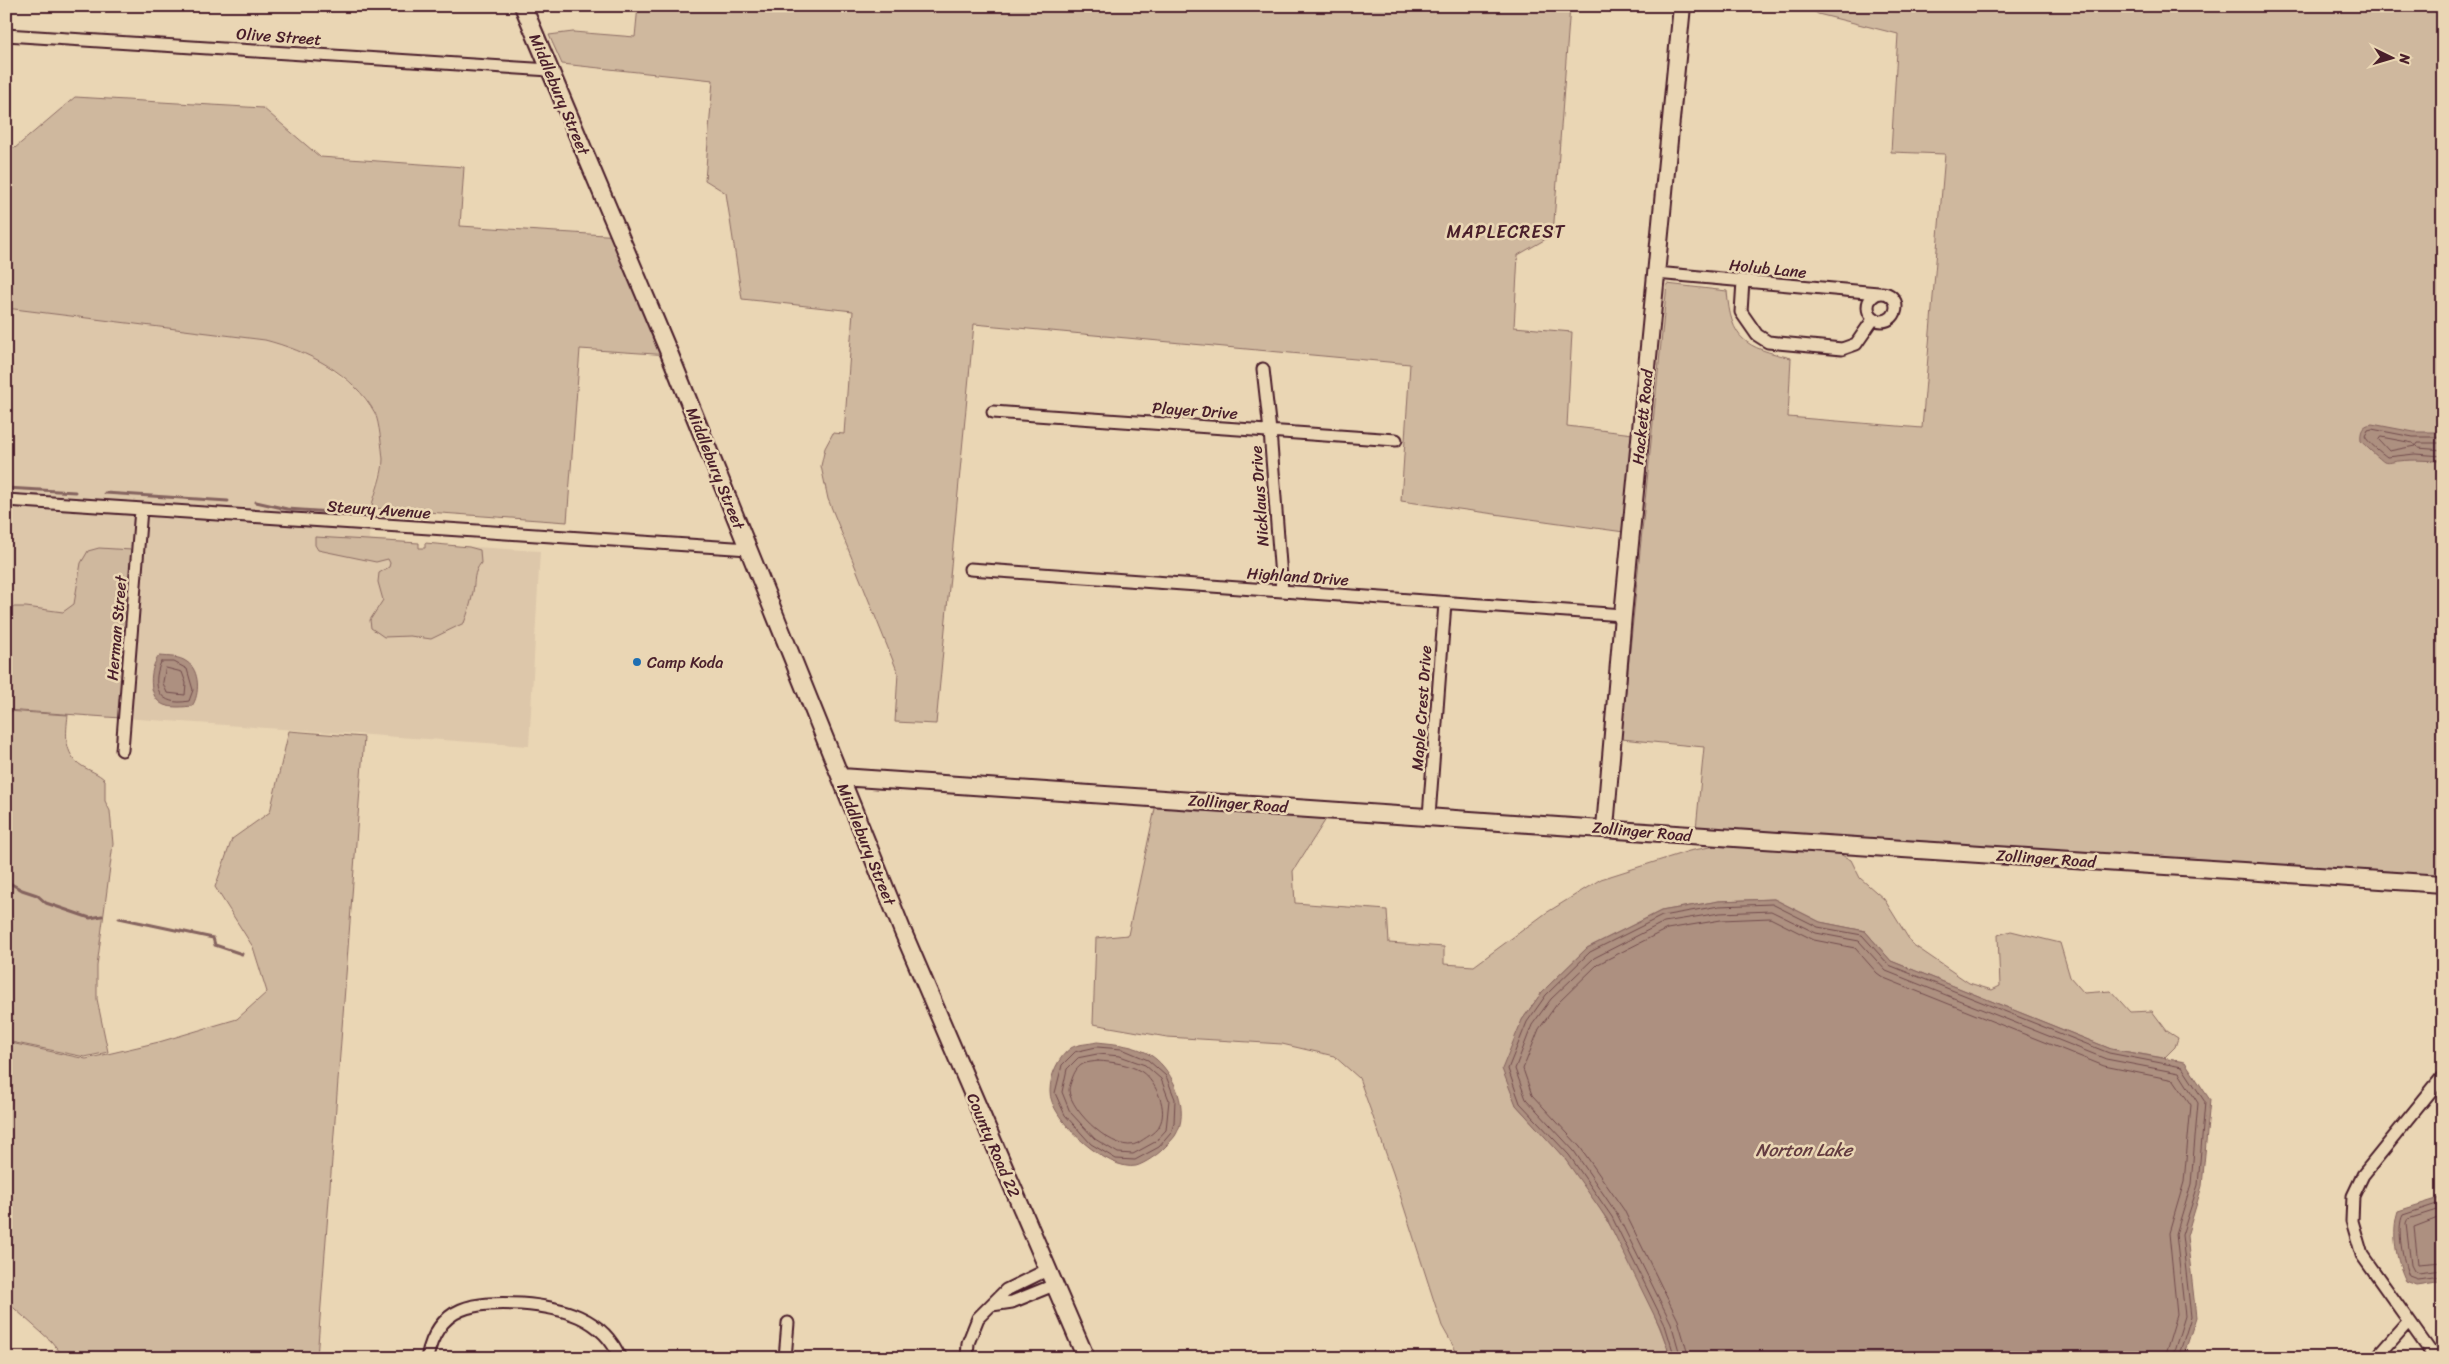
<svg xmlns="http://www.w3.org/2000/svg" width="2449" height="1364" viewBox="0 0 2449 1364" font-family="Sriracha,sans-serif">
<rect width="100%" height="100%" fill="#ead6b4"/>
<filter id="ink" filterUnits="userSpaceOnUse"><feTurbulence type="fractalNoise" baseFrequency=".02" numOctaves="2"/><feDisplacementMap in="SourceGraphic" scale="10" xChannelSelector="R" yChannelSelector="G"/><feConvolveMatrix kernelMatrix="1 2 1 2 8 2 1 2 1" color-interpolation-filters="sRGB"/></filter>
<g filter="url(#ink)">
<path fill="#ddc7aa" d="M 6,308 L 265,340 L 314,356 L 356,388 L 376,414 L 383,460 L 371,508 L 369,539 L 418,543 L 418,549 L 426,549 L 426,544 L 540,551 L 529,746 L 6,710 Z"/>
<path fill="#cfb89e" stroke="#8c6c64" d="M 638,6 L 1570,6 L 1553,235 L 1518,255 L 1514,327 L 1572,332 L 1567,426 L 1633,434 L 1624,532 L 1401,501 L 1410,364 L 974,324 L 936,724 L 895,722 L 898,673 L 828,499 L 821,466 L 825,448 L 833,433 L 844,434 L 853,311 L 742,299 L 726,193 L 705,180 L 713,80 L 562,64 L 549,35 L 573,32 L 635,37 Z
M 1805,6 L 2443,6 L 2443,884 L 1696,829 L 1704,747 L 1621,739 L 1667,284 L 1727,291 C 1731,341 1745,347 1791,358 L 1788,417 L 1922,428 L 1945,154 L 1891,152 L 1898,34 L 1818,14 Z
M 75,97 L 263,108 L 320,157 L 464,167 L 460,226 L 621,236 L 670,355 L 580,349 L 567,522 L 371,508 C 375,493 383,474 383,459 C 382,449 379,421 375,413 C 353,373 307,351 265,340 L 6,308 L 6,144 L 15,148 Z
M 315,537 L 419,543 L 419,548 L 425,548 L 425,543 L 469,547 L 480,550 L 481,563 C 473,573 475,580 473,592 C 471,603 468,613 464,623 L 431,639 L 410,636 L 384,637 L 371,628 L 370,620 L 383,600 L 378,582 L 379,573 L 389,567 L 390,563 L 388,559 L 376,562 L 318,550 L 315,545 Z
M 99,548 L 132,550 L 134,554 L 121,718 L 6,710 L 6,613 L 9,607 L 26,607 L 63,612 L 74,604 L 81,563 L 88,551 Z
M 6,711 L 68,715 C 66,733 63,754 82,766 C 90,771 98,773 105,780 L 105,801 L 110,811 L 113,844 L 97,966 L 97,999 L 108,1052 L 85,1057 L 6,1041 Z
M 289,731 L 364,737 L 317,1358 L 65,1358 L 51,1341 L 6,1301 L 6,1042 L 86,1059 L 159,1042 L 237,1019 L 267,992 L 253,947 L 215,887 L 232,839 L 270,812 Z
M 1156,804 L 1328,816 L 1293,871 L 1295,903 L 1387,910 L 1389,943 L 1444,947 L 1444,964 L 1474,966 L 1546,913 L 1601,879 L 1689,851 L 1725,844 L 1832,850 L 1851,860 L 1860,878 L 1884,899 L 1912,944 L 1969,983 L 1992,990 L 2000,986 L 1998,935 L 2011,931 L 2060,943 L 2070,977 L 2084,993 L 2111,991 L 2130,1012 L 2152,1011 L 2167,1031 L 2178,1038 L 2175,1047 L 2164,1058 L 2111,1049 L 1891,961 L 1865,931 L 1820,922 L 1774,899 L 1719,901 L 1661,911 L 1587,948 L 1542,992 L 1522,1020 L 1516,1105 C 1532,1123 1550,1140 1565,1159 C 1608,1212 1649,1293 1671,1358 L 1460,1358 L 1442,1326 L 1393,1173 L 1359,1078 L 1334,1056 L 1282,1044 L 1167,1037 L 1093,1024 L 1096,938 L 1128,935 Z"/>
<path fill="#ad9080" stroke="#85635e" d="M 2372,424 L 2414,432 L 2443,432 L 2443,461 C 2428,461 2414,459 2399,461 C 2395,461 2388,464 2384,462 C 2382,461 2362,443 2361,441 C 2360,432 2362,425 2372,424 Z
M 159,656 C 169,657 179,656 187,662 C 200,670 200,695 192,706 C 184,707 172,708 164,705 C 147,698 149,668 159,656 Z
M 1774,899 L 1820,922 L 1865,931 L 1891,961 L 2111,1049 L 2185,1062 L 2210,1100 L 2202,1186 L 2187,1236 L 2196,1317 L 2183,1358 L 1671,1358 L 1660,1327 L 1607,1219 L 1565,1159 L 1516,1105 L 1502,1069 L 1522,1020 L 1542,992 L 1587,948 L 1661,911 L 1719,901 Z
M 1097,1042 C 1115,1044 1136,1045 1152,1056 C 1174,1071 1191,1112 1175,1136 C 1172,1140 1168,1144 1165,1147 C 1159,1154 1144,1164 1136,1166 C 1108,1172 1049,1119 1050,1091 C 1050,1076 1058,1057 1071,1048 C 1077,1044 1089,1044 1097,1042 Z
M 2443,1197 L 2443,1281 L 2416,1285 L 2406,1281 C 2396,1261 2391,1232 2398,1211 Z"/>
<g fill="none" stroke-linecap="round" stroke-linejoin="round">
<path stroke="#724c4d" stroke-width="1" d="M 2381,437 L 2413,443 L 2415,446 L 2389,451 L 2379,440 Z
M 2443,437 L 2413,437 L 2372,429 L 2368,430 L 2365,436 C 2367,442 2382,453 2387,457 L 2415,454 L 2443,456
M 2443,443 L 2418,443 L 2416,446 L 2418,448 L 2443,450
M 161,662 L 174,662 L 187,669 L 193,690 L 189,701 C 160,707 150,687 161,662 Z
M 166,668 L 182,672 L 186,683 L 185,695 L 167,693 L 163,683 Z
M 1097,1047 L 1122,1049 L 1148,1060 L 1166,1076 L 1175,1099 L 1174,1123 L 1171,1133 L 1159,1147 L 1135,1160 L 1116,1159 L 1091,1144 L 1065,1115 L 1055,1093 L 1062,1065 L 1075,1052 Z
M 1098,1054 L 1120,1056 L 1145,1065 L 1161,1079 L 1169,1100 L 1166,1130 L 1155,1142 L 1133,1154 L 1118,1153 L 1095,1139 L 1070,1112 L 1062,1092 L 1067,1069 L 1078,1058 Z
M 1098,1061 C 1113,1062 1129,1064 1142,1072 C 1156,1082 1169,1110 1159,1126 C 1154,1134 1145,1138 1138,1143 C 1116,1155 1070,1111 1069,1090 C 1069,1087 1071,1082 1072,1079 C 1074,1073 1077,1067 1083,1064 C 1087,1062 1093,1062 1098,1061 Z
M 2443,1202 L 2403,1215 C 2396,1227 2403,1263 2409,1276 L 2417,1279 L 2443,1276
M 2443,1208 L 2408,1219 L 2406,1224 L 2411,1265 L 2414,1271 L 2418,1273 L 2443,1270
M 2443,1216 L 2414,1227 L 2418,1264 L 2443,1262
M 1675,1358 L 1665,1325 L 1612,1217 L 1569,1155 L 1520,1103 L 1508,1069 L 1527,1022 L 1546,995 L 1590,952 L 1662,916 L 1719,906 L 1772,904 L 1818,927 L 1862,935 L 1889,965 L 2109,1053 L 2182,1067 L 2205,1102 L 2198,1185 L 2182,1235 L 2191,1317 L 2178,1358
M 1681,1358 L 1671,1323 L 1617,1214 L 1574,1151 L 1526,1099 L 1515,1069 L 1532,1025 L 1551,999 L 1594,958 L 1664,922 L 1720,913 L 1771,911 L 1816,933 L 1859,941 L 1886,971 L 2106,1059 L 2179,1073 L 2198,1103 L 2191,1184 L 2176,1234 L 2185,1316 L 2172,1358
M 1689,1358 L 1678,1320 L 1624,1210 L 1580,1147 L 1532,1095 L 1523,1069 L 1539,1029 L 1557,1004 L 1598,964 L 1667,929 L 1721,920 L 1770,918 L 1814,940 L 1855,948 L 1877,973 L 1884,978 L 2104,1066 L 2174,1080 L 2191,1105 L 2184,1182 L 2169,1233 L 2177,1315 L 2164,1358"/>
<path stroke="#85635e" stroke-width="3" d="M 6,488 L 75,492
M 105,493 L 228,501
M 256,502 L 287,509 L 331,512
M 6,881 L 22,890 L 37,895 L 46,903 L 90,918 L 102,916
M 119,918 L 213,938 L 215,945 L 242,954"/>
<defs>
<path id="street" d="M 6,35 L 550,70
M 1656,273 L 1878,293
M 1743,281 L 1741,312 L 1757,335 L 1768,342 L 1842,349 L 1856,344 L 1874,318
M1868 307a14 14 0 1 1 28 0a14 14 0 1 1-28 0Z
M 1263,369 L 1270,431 L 1282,591
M 993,412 L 1396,440
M 6,500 L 749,549
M 970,569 L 1623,615
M 122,750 L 141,509
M 1429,816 L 1445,603
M 992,1305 L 1012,1302 L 1054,1285
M 427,1358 C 438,1304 475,1302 521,1304 C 561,1307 603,1317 620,1358
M 785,1358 L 788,1323
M 967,1358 L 968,1343 L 978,1318 L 1006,1290 L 1047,1270
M 2376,1358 L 2408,1322
M 2435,1358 L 2362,1255 L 2352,1221 L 2353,1196 L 2363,1175 L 2443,1076"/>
<path id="secondary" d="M 523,6 L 670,355 L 903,932 L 1086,1358
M 841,777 L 1749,839 L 2443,884
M 1605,828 L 1623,615 L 1682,6"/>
</defs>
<use href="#street" stroke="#4a1f2b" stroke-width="15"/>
<use href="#secondary" stroke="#4a1f2b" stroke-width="20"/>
<use href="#street" stroke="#ead6b4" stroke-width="11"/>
<use href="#secondary" stroke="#ead6b4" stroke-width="16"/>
</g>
</g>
<circle fill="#1f6fb2" stroke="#ead6b4" stroke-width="2" cx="637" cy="662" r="5"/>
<g text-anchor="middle" stroke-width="5" stroke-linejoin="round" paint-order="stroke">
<g font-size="16" fill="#4a1f2b" stroke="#ead6b4">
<text transform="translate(279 36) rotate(4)" y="6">Olive Street</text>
<text transform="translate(560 94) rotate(67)" y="6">Middlebury Street</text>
<text transform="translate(1768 268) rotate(6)" y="6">Holub Lane</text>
<text transform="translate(1195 410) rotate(4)" y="6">Player Drive</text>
<text transform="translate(1642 417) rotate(-84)" y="6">Hackett Road</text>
<text transform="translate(716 468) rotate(68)" y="6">Middlebury Street</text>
<text transform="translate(1259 496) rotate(-94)" y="6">Nicklaus Drive</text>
<text transform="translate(379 509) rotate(4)" y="6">Steury Avenue</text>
<text transform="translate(1298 576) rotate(4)" y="6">Highland Drive</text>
<text transform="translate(116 628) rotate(-85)" y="6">Herman Street</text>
<text transform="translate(1421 708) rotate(-86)" y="6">Maple Crest Drive</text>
<text transform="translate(1238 803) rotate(4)" y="6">Zollinger Road</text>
<text transform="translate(1642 831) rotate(5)" y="6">Zollinger Road</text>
<text transform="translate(867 844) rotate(68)" y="6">Middlebury Street</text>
<text transform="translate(2046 858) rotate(4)" y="6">Zollinger Road</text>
<text transform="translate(994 1145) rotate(67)" y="6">County Road 22</text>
</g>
<g font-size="16" fill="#4a1f2b" stroke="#ead6b4" text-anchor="start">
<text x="647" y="668">Camp Koda</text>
</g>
<g font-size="18" letter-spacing="1" fill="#4a1f2b" stroke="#ead6b4">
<text x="1506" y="238">MAPLECREST</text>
</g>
<g font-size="18" font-style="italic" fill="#633b40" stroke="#ead6b4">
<text x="1804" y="1156">Norton Lake</text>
</g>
</g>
<rect width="2449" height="1364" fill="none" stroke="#ead6b4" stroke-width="25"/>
<rect x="12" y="12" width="2424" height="1339" fill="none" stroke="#4a1f2b" stroke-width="2" filter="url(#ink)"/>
<g transform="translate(2392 58) rotate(95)" stroke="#ead6b4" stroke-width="4" paint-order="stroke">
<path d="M0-4L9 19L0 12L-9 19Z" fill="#4a1f2b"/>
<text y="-8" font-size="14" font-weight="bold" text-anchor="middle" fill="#4a1f2b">N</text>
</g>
</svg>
